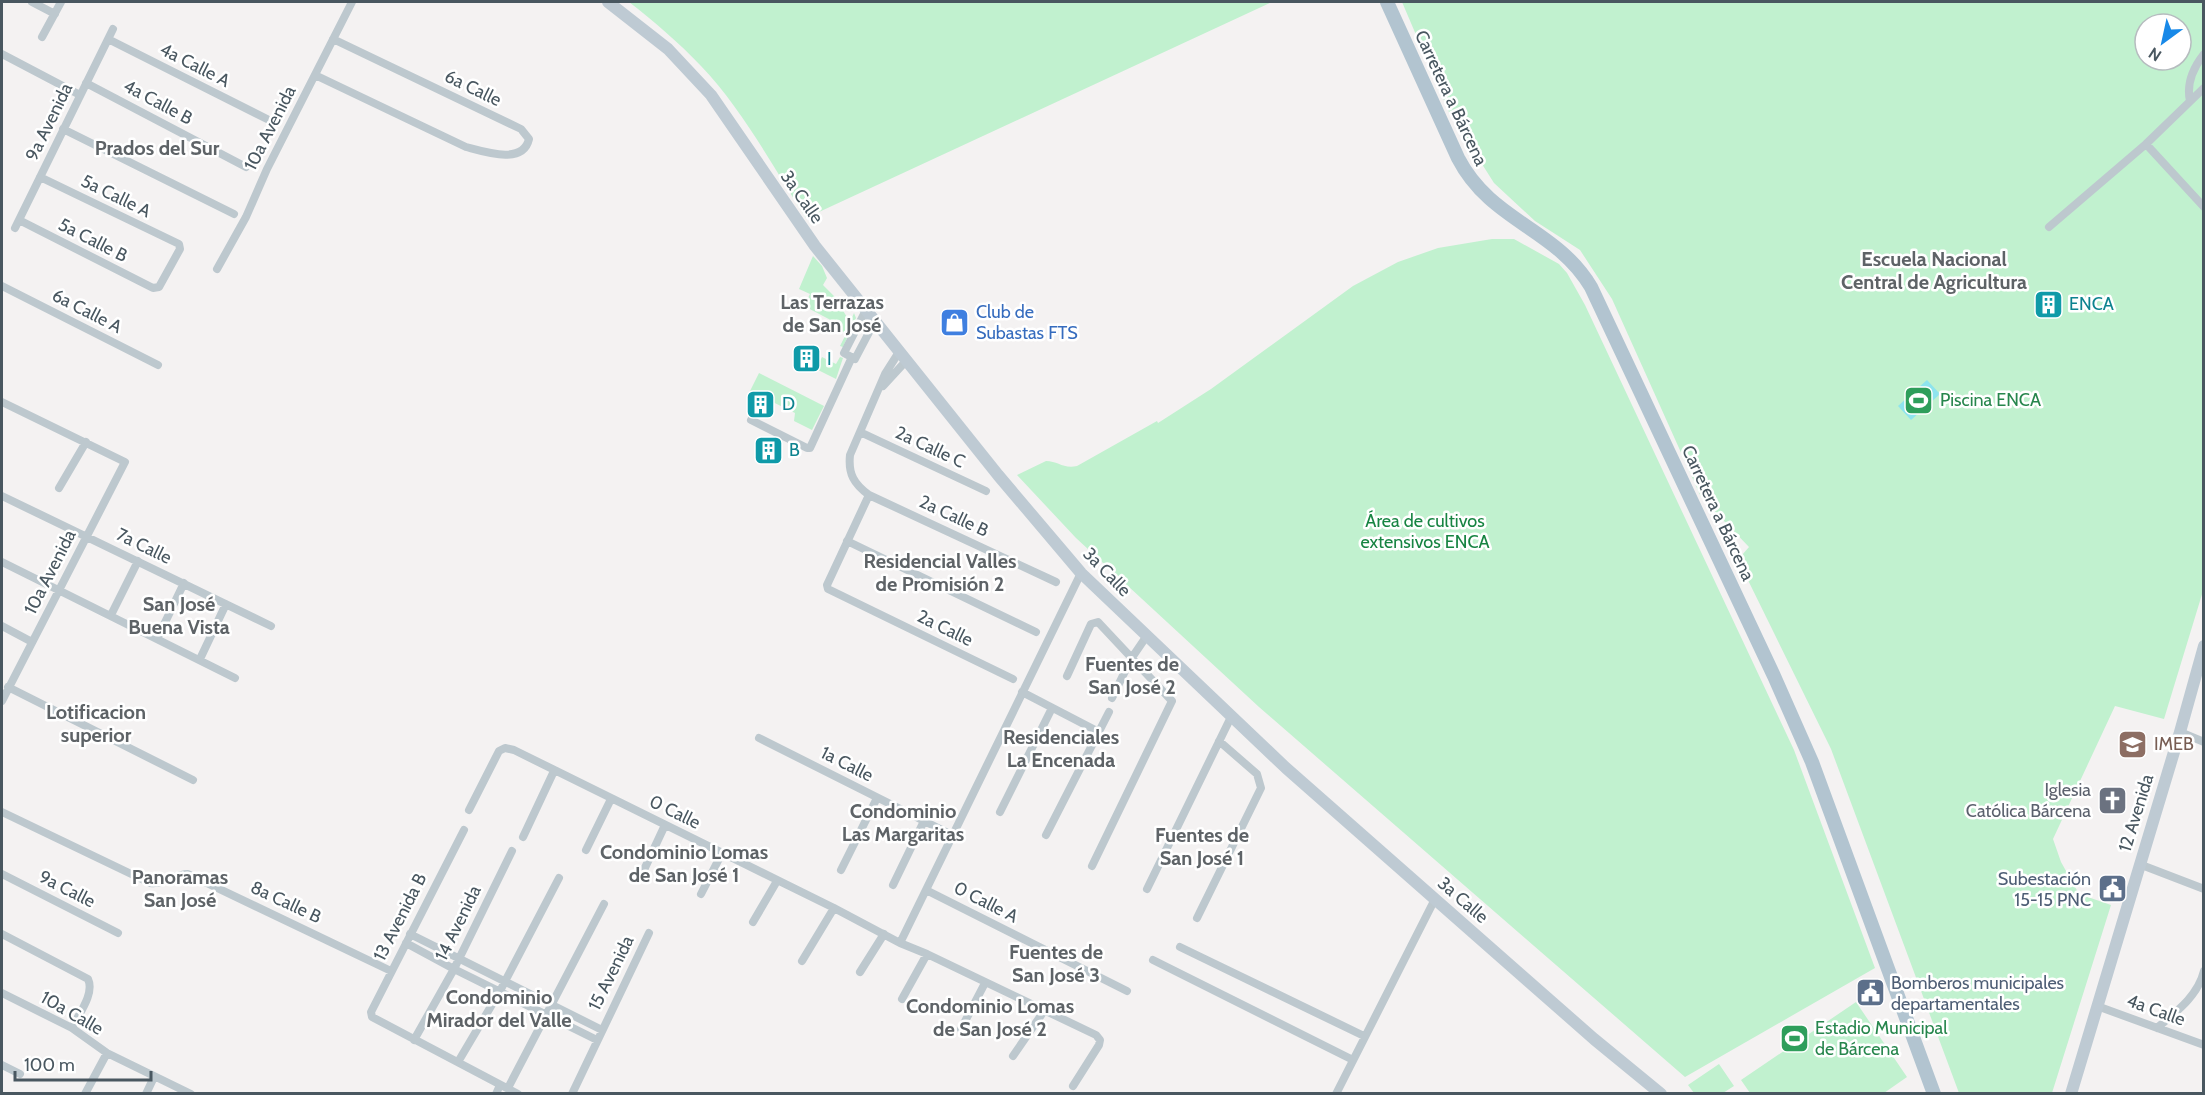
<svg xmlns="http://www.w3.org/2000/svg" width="2205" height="1095" viewBox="0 0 2205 1095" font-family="Cabin,sans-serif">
<rect width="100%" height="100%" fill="#f4f2f2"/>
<path fill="#c1f1cf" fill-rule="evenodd" d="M 629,2 L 1272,2 L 806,218 C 773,167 743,110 701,66 C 679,43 655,22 629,2 Z
M 1402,2 L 2203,2 L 2203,591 L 2164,719 L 2115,706 L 2053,839 L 2061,862 L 2079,894 L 2111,905 L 2052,1093 L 1959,1093 L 1831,749 L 1744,572 L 1742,555 L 1749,547 L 1701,497 L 1612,299 L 1580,250 L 1535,221 L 1494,183 L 1449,112 ZM 2145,24 L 2181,24 L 2181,60 L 2145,60 Z
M 1492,239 L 1514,239 L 1559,264 L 1567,273 L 1585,305 L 1794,750 L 1875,968 L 1685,1077 L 1259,707 L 1076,538 L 1017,475 L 1046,461 C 1058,461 1063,469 1077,466 L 1157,421 L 1158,423 L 1211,389 L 1353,286 L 1398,262 L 1438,248 Z
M 813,256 L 822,266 L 827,278 L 823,285 L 835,297 L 848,319 L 851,320 L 854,313 L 856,318 L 843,347 L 840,346 L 846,334 L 840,330 L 842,326 L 804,306 L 810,294 L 799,289 Z
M 822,357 L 836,364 L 840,357 L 843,358 L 836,379 L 816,369 Z
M 759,373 L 824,406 L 812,430 L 794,421 L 795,413 L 750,391 Z
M 1856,1002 L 1907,1077 L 1884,1093 L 1750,1093 L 1741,1080 Z
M 1719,1064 L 1734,1086 L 1723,1093 L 1694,1093 L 1688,1085 Z"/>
<path fill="#8ee4ee" d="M 1927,380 L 1940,394 L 1911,420 L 1898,406 Z"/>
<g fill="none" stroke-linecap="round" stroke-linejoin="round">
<path stroke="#bdc8ce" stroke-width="8" d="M 32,2 L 55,14
M 42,37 L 61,2
M 108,39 L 267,119
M 2,54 L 80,95
M 315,75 L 466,147 C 485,152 523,165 529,139 L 521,129 L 333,39
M 86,83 L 246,167
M 2190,101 C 2186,83 2193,68 2204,54
M 63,129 L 234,214
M 2146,144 L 2204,88
M 19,220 L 153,288 L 159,287 L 180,249 L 179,244 L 40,177
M 2049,227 L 2146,144 L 2204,207
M 15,228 L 113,29
M 217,269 L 246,217 L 267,169 L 352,2
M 2,286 L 158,365
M 866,310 L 844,353 L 855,359 L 875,321
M 899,352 L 885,374 L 850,455 C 848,474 854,484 869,495 L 1056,582
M 883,386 L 906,361
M 2,402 L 125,462 L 2,701
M 751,420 L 807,448 L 810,448 L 852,357
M 860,432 L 986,491
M 59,488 L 86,442
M 869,495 L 827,585 L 828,589 L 1013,679
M 2,496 L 271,626
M 847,541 L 1036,632
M 2,562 L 235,678
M 111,615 L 138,561
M 2,626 L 32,642
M 157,639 L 184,583
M 200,659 L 226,604
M 1067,676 L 1091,624 L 1098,622 L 1172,701 L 1092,866
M 8,687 L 193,780
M 1022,692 L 1099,732
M 1112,698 L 1131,659 L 1146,637
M 2180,732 L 2204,742
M 759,738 L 952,835
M 469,810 L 499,751 L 505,748 L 514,750 L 834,908 L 900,943 L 927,954 L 1096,1035 L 1100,1040 L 1099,1045 L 1073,1086
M 2,812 L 150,883 C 165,885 174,874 188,874 L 391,971
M 1000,812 L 1052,708
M 464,830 L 371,1012 L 372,1017 L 518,1094
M 1046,835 L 1109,712
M 523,837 L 554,771
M 586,850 L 611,799
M 2139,864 L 2204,889
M 841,870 L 877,798
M 643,872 L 665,825
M 2,874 L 118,933
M 893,885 L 924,821
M 1147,889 L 1231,717
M 926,890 L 1127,991
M 701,894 L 722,853
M 1197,918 L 1261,788 L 1257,774 L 1219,741
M 753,922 L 777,881
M 2,934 L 88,979 C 95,994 78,1015 72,1028
M 410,934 L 602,1030
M 406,943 L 454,969 L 597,1040
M 900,943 L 1081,573
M 1180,947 L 1364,1036
M 1153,960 L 1353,1060
M 802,961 L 834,908
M 860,972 L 884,934
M 2,993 L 72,1028 L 107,1053 L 191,1094
M 902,999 L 927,954
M 2097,1006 L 2204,1045
M 2157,1028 C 2176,1012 2198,996 2204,971
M 961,1029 L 985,983
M 414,1040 L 454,969 L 512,851
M 1013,1056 L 1044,1011
M 458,1062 L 500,991 L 559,878
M 2,1065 L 20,1074
M 508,1088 L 604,904
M 85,1094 L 107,1053
M 146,1094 L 154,1077
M 496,1094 L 500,1085
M 572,1094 L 649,933
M 1336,1094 L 1435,899"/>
<path stroke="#becad3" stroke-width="12" d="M 608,2 L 668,49 L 711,95 L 815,246 L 998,475 L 1081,573 L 1286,768 L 1594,1039 L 1661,1094
M 2071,1094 L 2180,732 L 2204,646"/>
<path stroke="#b2c4d0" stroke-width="14" d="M 1387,2 L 1458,158 C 1491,222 1556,228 1591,287 L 1774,676 L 1812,762 L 1934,1094"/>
</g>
<defs>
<symbol id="building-square" viewBox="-11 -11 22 22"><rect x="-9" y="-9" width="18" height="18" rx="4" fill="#0f9aa8" stroke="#fff"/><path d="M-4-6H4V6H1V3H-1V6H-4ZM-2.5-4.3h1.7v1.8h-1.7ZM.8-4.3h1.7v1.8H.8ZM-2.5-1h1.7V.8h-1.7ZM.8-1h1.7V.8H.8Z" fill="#fff"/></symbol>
<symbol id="shop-square" viewBox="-11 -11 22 22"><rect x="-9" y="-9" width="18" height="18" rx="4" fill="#3f7fe0" stroke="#fff"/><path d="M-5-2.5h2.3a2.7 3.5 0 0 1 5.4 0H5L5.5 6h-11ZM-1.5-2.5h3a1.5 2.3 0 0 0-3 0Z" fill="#fff"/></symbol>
<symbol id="stadium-square" viewBox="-11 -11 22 22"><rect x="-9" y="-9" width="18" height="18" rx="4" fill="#2e9e5b" stroke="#fff"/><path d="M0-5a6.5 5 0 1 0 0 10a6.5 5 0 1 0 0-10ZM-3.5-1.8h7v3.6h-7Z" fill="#fff"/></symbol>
<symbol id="school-square" viewBox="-11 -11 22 22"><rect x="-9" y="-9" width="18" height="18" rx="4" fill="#8d6e63" stroke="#fff"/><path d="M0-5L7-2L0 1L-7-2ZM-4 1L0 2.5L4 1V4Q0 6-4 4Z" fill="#fff"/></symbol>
<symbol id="church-square" viewBox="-11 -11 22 22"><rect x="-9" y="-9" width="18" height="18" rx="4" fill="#6b7280" stroke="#fff"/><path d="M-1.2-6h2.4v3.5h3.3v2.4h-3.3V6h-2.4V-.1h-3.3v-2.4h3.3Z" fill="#fff"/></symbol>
<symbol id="civic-square" viewBox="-11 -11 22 22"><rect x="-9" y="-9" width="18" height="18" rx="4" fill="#5c6f8a" stroke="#fff"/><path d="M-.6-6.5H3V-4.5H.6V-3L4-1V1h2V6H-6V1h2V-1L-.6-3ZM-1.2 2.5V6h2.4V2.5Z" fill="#fff"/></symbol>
</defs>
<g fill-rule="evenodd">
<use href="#building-square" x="2032" y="288" width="33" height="33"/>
<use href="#shop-square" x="938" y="306" width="33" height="33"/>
<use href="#building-square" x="790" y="342" width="33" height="33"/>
<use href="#stadium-square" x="1902" y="384" width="33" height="33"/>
<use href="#building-square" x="744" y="388" width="33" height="33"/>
<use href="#building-square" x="752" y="434" width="33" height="33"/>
<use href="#school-square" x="2116" y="728" width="33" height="33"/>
<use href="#church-square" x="2096" y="784" width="33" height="33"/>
<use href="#civic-square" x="2096" y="872" width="33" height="33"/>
<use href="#civic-square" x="1854" y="976" width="33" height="33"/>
<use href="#stadium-square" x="1778" y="1022" width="33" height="33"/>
</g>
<g text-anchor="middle" stroke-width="5" stroke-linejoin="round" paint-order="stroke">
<g font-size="18" fill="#495760" stroke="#fff">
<text transform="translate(195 65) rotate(27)" y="6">4a Calle A</text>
<text transform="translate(473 88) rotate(26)" y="6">6a Calle</text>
<text transform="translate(1451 98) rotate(65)" y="6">Carretera a Bárcena</text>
<text transform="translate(158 102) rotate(28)" y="6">4a Calle B</text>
<text transform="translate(49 122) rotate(-64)" y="6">9a Avenida</text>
<text transform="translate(270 128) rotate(-63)" y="6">10a Avenida</text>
<text transform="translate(116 196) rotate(26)" y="6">5a Calle A</text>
<text transform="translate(802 197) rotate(55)" y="6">3a Calle</text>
<text transform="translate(93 240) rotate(27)" y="6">5a Calle B</text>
<text transform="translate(87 311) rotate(27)" y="6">6a Calle A</text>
<text transform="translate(930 447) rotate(25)" y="6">2a Calle C</text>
<text transform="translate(1718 513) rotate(65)" y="6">Carretera a Bárcena</text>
<text transform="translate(954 516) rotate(25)" y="6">2a Calle B</text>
<text transform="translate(144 546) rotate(26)" y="6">7a Calle</text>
<text transform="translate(50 572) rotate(-63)" y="6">10a Avenida</text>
<text transform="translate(1107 572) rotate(46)" y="6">3a Calle</text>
<text transform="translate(945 628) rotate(26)" y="6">2a Calle</text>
<text transform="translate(847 764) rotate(27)" y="6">1a Calle</text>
<text transform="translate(675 812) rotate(26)" y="6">0 Calle</text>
<text transform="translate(2136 813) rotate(-73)" y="6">12 Avenida</text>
<text transform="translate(67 889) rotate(27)" y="6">9a Calle</text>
<text transform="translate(1463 900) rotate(41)" y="6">3a Calle</text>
<text transform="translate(286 902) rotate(25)" y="6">8a Calle B</text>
<text transform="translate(986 902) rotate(27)" y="6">0 Calle A</text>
<text transform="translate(400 917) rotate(-63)" y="6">13 Avenida B</text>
<text transform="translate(458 923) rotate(-64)" y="6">14 Avenida</text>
<text transform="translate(611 973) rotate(-64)" y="6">15 Avenida</text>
<text transform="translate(2156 1010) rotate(20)" y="6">4a Calle</text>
<text transform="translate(72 1013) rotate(30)" y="6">10a Calle</text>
</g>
<g font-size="18" fill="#0d838f" stroke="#fff" text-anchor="start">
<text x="2069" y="310">ENCA</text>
<text x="827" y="365">I</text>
<text x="782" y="410">D</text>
<text x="789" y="456">B</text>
</g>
<g font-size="18" fill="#366cbe" stroke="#fff" text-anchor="start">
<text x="976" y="318">Club de<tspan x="976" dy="21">Subastas FTS</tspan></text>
</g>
<g font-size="18" fill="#27864d" stroke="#fff" text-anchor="start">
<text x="1940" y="406">Piscina ENCA</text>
<text x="1815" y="1034">Estadio Municipal<tspan x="1815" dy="21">de Bárcena</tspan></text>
</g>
<g font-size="18" fill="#178442" stroke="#fff">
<text x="1425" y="527">Área de cultivos<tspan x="1425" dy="21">extensivos ENCA</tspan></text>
</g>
<g font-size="18" fill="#785e54" stroke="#fff" text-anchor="start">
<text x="2154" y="750">IMEB</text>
</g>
<g font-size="18" fill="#5b616d" stroke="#fff" text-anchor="end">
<text x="2091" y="796">Iglesia<tspan x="2091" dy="21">Católica Bárcena</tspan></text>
</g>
<g font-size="18" fill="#4e5e75" stroke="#fff" text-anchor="end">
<text x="2091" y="885">Subestación<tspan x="2091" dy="21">15-15 PNC</tspan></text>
<text x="1891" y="989" text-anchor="start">Bomberos municipales<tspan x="1891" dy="21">departamentales</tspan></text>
</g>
<g font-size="20" font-weight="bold" fill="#5e6367" stroke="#fff">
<text x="157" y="155">Prados del Sur</text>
<text x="1934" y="266">Escuela Nacional<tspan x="1934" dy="23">Central de Agricultura</tspan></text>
<text x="832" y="309">Las Terrazas<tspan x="832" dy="23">de San José</tspan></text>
<text x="940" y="568">Residencial Valles<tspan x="940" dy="23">de Promisión 2</tspan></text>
<text x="179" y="611">San José<tspan x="179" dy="23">Buena Vista</tspan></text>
<text x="1132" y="671">Fuentes de<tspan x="1132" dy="23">San José 2</tspan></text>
<text x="96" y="719">Lotificacion<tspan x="96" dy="23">superior</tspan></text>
<text x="1061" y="744">Residenciales<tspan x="1061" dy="23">La Encenada</tspan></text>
<text x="903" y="818">Condominio<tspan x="903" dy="23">Las Margaritas</tspan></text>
<text x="1202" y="842">Fuentes de<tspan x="1202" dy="23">San José 1</tspan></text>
<text x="684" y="859">Condominio Lomas<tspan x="684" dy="23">de San José 1</tspan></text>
<text x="180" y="884">Panoramas<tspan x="180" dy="23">San José</tspan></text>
<text x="1056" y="959">Fuentes de<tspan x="1056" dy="23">San José 3</tspan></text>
<text x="499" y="1004">Condominio<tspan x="499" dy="23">Mirador del Valle</tspan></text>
<text x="990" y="1013">Condominio Lomas<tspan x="990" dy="23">de San José 2</tspan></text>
</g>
</g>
<rect width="2205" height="1095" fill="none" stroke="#495760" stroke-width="6"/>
<g transform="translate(2163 42) rotate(213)"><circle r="28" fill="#ffffff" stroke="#b6bcbf" stroke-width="1.5"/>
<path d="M0-4.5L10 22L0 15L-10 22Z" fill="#1889e8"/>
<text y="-9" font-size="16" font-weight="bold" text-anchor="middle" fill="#495760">N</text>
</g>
<path d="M15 1071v9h136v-9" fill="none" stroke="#495760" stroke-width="3"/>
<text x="24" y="1071" font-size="18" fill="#495760" stroke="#ffffff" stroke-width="4.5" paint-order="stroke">100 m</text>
</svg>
